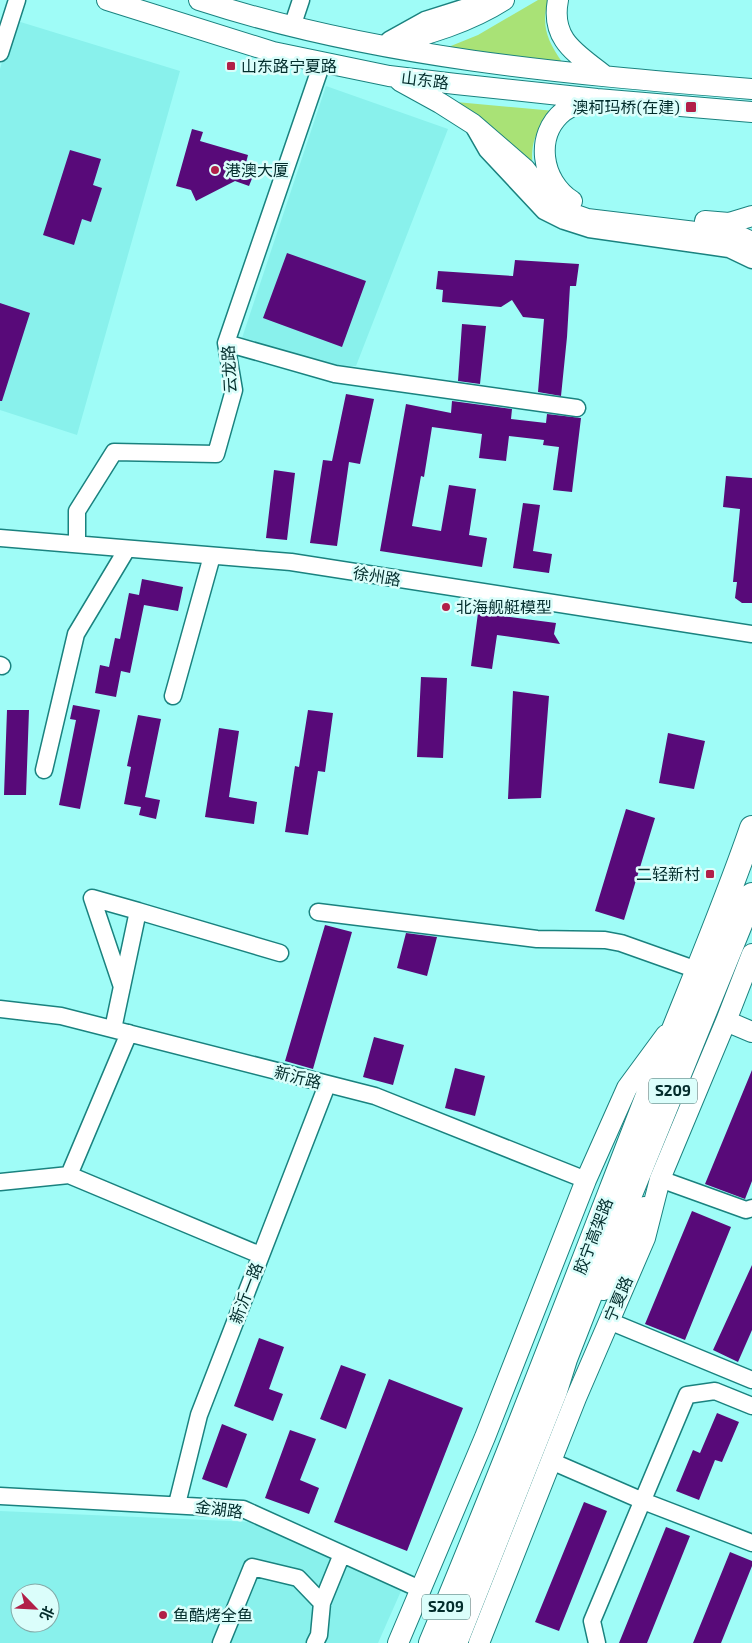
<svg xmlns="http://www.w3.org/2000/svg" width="752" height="1643" viewBox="0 0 752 1643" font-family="'Exo 2','Noto Sans SC',sans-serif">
<rect width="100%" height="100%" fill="#9ffcf7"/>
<path fill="#89f1ec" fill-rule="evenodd" d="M 14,20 L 180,71 L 77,435 L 0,410 L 0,69 Z
M 326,86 L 448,129 L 356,366 L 312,365 L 241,341 Z
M 0,1511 L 252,1522 L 401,1591 L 378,1643 L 0,1643 ZM 20,1593 L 50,1593 L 50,1623 L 20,1623 Z"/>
<path fill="#a9e276" d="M 538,0 L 548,0 C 541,26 547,40 562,62 L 441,50 L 478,35 Z
M 456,102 L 555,111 C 534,131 530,143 533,172 Z"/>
<path fill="#580a79" d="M 192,129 L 203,132 L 200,141 L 248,155 L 246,163 L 253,176 L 249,186 L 235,181 L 196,201 L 191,190 L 176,186 Z
M 70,150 L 101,159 L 93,185 L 102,188 L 91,222 L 82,219 L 74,245 L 43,235 Z
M 287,253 L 366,281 L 342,347 L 263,318 Z
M 515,260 L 579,264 L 576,286 L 570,286 L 567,337 L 561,396 L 538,392 L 544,319 L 523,317 L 512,300 L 501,307 L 442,302 L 443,290 L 436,289 L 438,271 L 513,276 Z
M 0,303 L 30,313 L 2,401 L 0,401 Z
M 462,324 L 486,326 L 480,384 L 458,381 Z
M 346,394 L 374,399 L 360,464 L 349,462 L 337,546 L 310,543 L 323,460 L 332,461 Z
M 452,401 L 512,409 L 511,419 L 546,423 L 547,414 L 581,418 L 572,492 L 553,490 L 559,447 L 543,445 L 544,440 L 509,436 L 506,461 L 479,458 L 482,434 L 432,427 L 424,477 L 421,476 L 412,526 L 441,531 L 449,485 L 476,489 L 469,535 L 487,538 L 482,567 L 380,551 L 406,404 L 451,413 Z
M 274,470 L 295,473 L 287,540 L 266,538 Z
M 726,476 L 752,478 L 752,603 L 742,603 L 735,598 L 737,582 L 733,582 L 740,509 L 723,507 Z
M 523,503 L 540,505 L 533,551 L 552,554 L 549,573 L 513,568 Z
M 142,579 L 183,587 L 178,611 L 144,605 L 130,673 L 121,671 L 116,697 L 95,693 L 100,665 L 109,667 L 115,638 L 120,639 L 129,593 L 139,595 Z
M 478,613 L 556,623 L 554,634 L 560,644 L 497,635 L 492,669 L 471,666 Z
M 421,677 L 447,678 L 443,758 L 417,757 Z
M 513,691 L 549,696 L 541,798 L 508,799 Z
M 73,705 L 100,710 L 80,809 L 59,805 L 76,720 L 70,719 Z
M 7,710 L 29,710 L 26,795 L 4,795 Z
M 308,710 L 333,713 L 325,772 L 318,771 L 308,835 L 285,832 L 295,766 L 299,767 Z
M 138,715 L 161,719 L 145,797 L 160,800 L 156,819 L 139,815 L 141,807 L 124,804 L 131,767 L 127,766 Z
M 219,728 L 239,731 L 229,797 L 257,802 L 254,824 L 205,817 Z
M 668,733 L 705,741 L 694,789 L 659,783 Z
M 626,809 L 655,818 L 624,920 L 595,911 Z
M 325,925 L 352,932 L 313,1069 L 285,1061 Z
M 406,933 L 437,937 L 427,976 L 397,968 Z
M 374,1037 L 404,1045 L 393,1085 L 363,1077 Z
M 455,1068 L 485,1076 L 475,1116 L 445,1108 Z
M 752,1070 L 752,1181 L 745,1199 L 705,1184 Z
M 692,1211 L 731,1227 L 685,1340 L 645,1324 Z
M 752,1265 L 752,1330 L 738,1362 L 713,1350 Z
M 259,1338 L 284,1347 L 269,1389 L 283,1394 L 273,1421 L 234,1406 Z
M 341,1365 L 366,1374 L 346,1429 L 320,1419 Z
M 389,1379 L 463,1408 L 407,1551 L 334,1522 Z
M 717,1413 L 739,1422 L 722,1462 L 715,1460 L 699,1500 L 676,1491 L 693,1450 L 700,1453 Z
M 222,1424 L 247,1434 L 227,1488 L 202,1479 Z
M 290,1430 L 316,1439 L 300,1480 L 319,1488 L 309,1514 L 265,1498 Z
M 584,1502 L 607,1511 L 559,1631 L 535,1622 Z
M 666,1527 L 690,1536 L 647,1643 L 619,1643 Z
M 730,1552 L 752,1561 L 752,1566 L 721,1643 L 693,1643 Z"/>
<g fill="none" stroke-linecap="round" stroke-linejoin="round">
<defs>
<path id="minor" d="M 292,27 L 301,0
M 389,40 L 425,20 L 466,7 L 478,0
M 0,53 L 17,0
M 475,129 L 487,150 L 544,211 L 564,221 L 589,229 L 729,249 L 752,260
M 226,343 L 335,374 L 577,408
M 0,538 L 291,562 L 752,634
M 77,544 L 77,511 L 114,452 L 216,454 L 234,390 L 226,343 L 322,63
M 0,665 L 2,666
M 173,696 L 212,556
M 44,770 L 76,634 L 127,549
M 138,911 L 280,953
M 318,912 L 537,939 L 605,940 L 621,943 L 697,970
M 0,1009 L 61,1016 L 375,1096 L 586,1180
M 113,1029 L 138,911 L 92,898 L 122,987
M 69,1175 L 129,1033
M 660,1179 L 746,1210 L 752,1208
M 0,1182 L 69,1175 L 260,1255
M 609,1321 L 752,1380
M 551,1461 L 643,1501 L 752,1543
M 0,1496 L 243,1509 L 422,1590
M 177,1504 L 199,1415 L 327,1085
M 221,1643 L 252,1567 L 298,1578 L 322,1603
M 315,1643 L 319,1635 L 322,1603 L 342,1554
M 597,1643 L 592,1621 L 687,1395 L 715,1391 L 752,1406"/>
<path id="major" d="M 107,0 L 273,52 L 389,76 L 456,84 L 597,99 L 752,112
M 199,0 C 377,58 566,74 752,89
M 558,0 C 550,41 578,54 605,76
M 388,45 C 428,34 468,23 504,0
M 400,81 L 440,103 L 473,124 L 525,169 L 549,200 L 567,212 L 587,219 L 729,236 L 743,238 L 752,242
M 572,201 C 541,181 534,135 564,111 C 573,105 582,102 593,100
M 705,221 L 729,223 L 752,216
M 726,1021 L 752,1032
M 603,1290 L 644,1207
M 398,1643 L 485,1437 L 586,1180 L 627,1088 L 666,1035
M 479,1643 L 576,1398 L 645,1238 L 660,1179 L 726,1021 L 752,954"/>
<path id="highway" d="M 431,1643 C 506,1464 575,1283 645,1103 C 680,1011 720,921 752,828
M 455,1643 L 555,1391 L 565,1359 L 611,1241 L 752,895"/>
</defs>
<use href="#minor" stroke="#1a827f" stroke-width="19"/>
<use href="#major" stroke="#1a827f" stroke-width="22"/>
<use href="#highway" stroke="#1a827f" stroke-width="26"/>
<use href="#minor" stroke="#fff" stroke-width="16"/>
<use href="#major" stroke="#fff" stroke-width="20"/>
<use href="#highway" stroke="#fff" stroke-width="24"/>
</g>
<g fill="#b11f48" stroke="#dbfefb" stroke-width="2">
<rect x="226" y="61" width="10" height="10" rx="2.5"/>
<rect x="685" y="101" width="12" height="12" rx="2.5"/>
<circle cx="215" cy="170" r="5"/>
<circle cx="446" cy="607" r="5"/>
<rect x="705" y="869" width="10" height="10" rx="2.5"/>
<circle cx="163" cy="1615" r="5"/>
</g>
<g text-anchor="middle" stroke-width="5" stroke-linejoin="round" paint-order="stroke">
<g fill="#dbfefb" stroke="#436b69" stroke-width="1">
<rect x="649" y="1078.5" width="48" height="25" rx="4"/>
<rect x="422" y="1594.5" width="48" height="25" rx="4"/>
</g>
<g font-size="15" font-weight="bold" fill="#022c2b">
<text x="673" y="1096">S209</text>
<text x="446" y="1612">S209</text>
</g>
<g font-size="16" fill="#022c2b" stroke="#dbfefb" text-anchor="start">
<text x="241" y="72">山东路宁夏路</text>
<text x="680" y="113" text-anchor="end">澳柯玛桥(在建)</text>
<text x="225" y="176">港澳大厦</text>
<text x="456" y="613">北海舰艇模型</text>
<text x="700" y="880" text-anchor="end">二轻新村</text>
<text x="173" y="1621">鱼酷烤全鱼</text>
</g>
<g font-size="16" fill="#022c2b" stroke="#dbfefb">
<text transform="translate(425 80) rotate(7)" y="6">山东路</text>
<text transform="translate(229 369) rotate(-93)" y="6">云龙路</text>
<text transform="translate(377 576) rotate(9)" y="6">徐州路</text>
<text transform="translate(298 1077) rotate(14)" y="6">新沂路</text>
<text transform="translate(593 1236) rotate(-69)" y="6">胶宁高架路</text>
<text transform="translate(246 1293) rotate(-69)" y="6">新沂一路</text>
<text transform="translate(618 1299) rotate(-67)" y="6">宁夏路</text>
<text transform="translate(219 1509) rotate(7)" y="6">金湖路</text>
</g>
</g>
<g transform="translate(35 1608) rotate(114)"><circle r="24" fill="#dbfefb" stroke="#84aaa8"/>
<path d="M0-4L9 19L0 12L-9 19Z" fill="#b11f48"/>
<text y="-8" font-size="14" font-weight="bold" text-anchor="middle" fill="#022c2b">北</text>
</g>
</svg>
